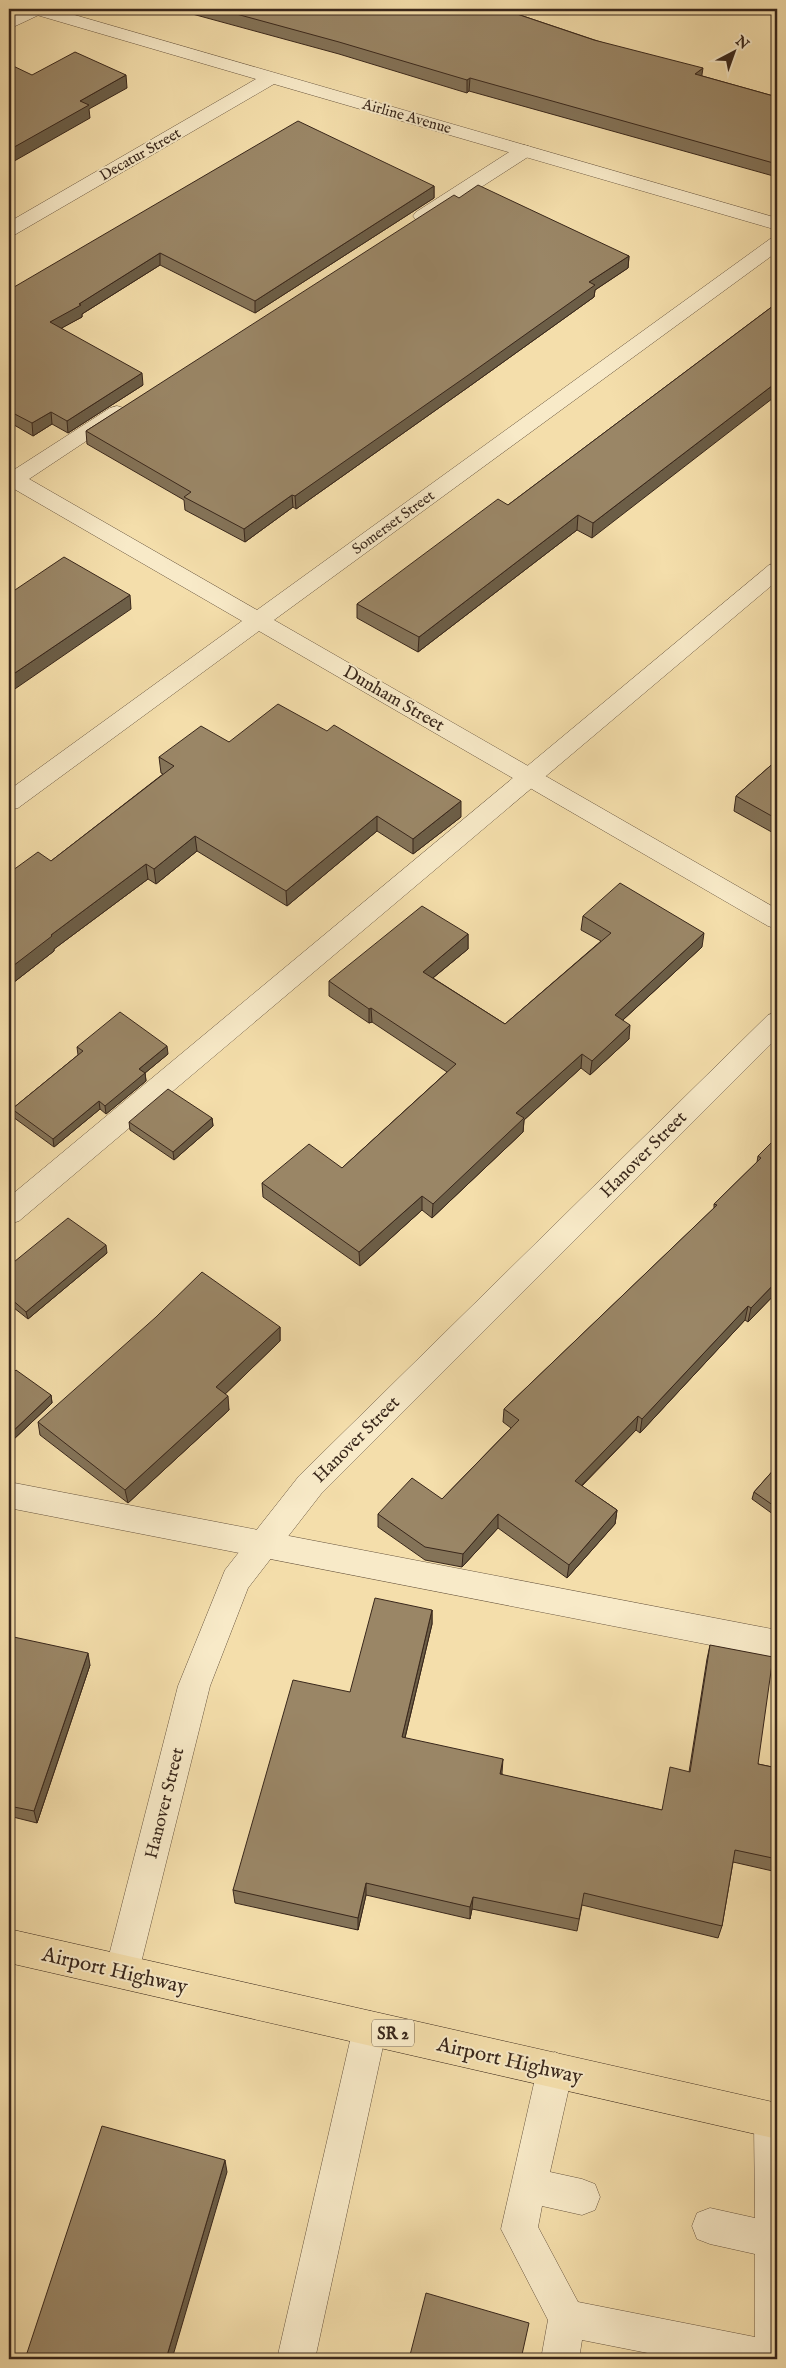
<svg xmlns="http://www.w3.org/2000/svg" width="786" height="2368" viewBox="0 0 786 2368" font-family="'IM FELL English',serif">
<rect width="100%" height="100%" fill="#f4deab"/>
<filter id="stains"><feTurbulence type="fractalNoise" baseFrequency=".004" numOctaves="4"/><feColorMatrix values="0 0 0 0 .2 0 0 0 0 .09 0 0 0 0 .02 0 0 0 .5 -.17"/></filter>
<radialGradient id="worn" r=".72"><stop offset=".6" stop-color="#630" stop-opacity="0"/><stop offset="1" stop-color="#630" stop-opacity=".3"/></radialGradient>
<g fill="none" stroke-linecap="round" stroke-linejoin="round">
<defs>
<path id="lane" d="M 25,9 L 46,9 L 43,13 L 9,29 L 9,17 Z
M 524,145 L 531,147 L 533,151 L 531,155 L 430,220 L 423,222 L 416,220 L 413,216 L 416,212 L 517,147 Z
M 117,406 L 124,408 L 127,412 L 124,416 L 17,487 L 9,488 L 9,473 L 110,408 Z
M 777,563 L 777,581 L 19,1221 L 9,1224 L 9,1197 L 769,565 Z
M 9,1482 L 777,1630 L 777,1658 L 9,1508 Z
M 370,2011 L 382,2016 L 387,2028 L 315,2359 L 277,2359 L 353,2028 L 358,2016 Z
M 555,2052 L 567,2058 L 573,2070 L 550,2172 L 582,2179 L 595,2184 L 600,2197 L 595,2210 L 582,2215 L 542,2206 L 538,2227 L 578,2302 L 755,2337 L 755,2254 L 710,2244 L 697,2239 L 692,2226 L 697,2213 L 710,2208 L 755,2218 L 754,2120 L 759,2107 L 772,2102 L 777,2104 L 777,2359 L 678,2359 L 582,2340 L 579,2359 L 541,2359 L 548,2320 L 501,2229 L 537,2070 L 543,2058 Z"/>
<path id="street" d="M 28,9 L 54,9 L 777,218 L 777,230 L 274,84 L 16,234 L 9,236 L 9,222 L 256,79 L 30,13 Z
M 777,237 L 777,252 L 274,620 L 777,909 L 777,929 L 768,926 L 259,631 L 18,808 L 9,810 L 9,790 L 242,621 L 9,486 L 9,471 L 17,472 L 257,610 L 770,239 Z
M 777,1012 L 777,1038 L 321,1494 L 248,1588 L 210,1686 L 139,1971 L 134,1983 L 122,1988 L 110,1983 L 105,1971 L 178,1686 L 225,1570 L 299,1476 L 768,1015 Z"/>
<path id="primary" d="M 9,1929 L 777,2103 L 777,2139 L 9,1963 Z"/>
</defs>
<use href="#lane" stroke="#68553f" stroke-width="1"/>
<use href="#street" stroke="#68553f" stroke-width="1"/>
<use href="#primary" stroke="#39271b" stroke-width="1"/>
<use href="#lane" fill="#f8eac8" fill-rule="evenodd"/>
<use href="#street" fill="#f8eac8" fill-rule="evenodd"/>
<use href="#primary" fill="#f4deab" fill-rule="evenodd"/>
<path stroke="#39271b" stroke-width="2.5" stroke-dasharray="6 6" stroke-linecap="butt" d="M 767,9 L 777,11"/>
</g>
<path fill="#847358" stroke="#39271b" d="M 174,9 L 502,9 L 702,76 L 777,97 L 777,177 L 469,91 L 467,93 L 339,54 Z
M 434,186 L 434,198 L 255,313 L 160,265 L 82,314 L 82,317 L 61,328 L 143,385 L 68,433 L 52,424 L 33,436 L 9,422 L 9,290 Z
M 459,198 L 629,256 L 628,268 L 595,290 L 594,297 L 467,388 L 296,509 L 293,507 L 245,542 L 185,510 L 184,500 L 87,444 L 86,431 Z
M 777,303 L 592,538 L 577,530 L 418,652 L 357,618 L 357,604 L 508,505 Z
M 229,742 L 461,817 L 413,854 L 377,831 L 287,906 L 197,851 L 156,884 L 148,879 L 54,949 L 54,951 L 9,986 L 9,873 L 51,861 L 163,774 L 161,773 L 159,757 Z
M 777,760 L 777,835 L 734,811 L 736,796 Z
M 583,916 L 702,947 L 623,1020 L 629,1039 L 590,1075 L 581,1068 L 524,1120 L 523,1132 L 432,1218 L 422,1210 L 360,1266 L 263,1197 L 262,1183 L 342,1168 L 447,1072 L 372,1022 L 369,1023 L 329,996 L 329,981 L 468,934 L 468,949 L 433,978 L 505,1024 L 601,941 L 581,930 Z
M 77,1047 L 168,1054 L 145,1073 L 146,1081 L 106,1114 L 100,1109 L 54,1147 L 13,1117 L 12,1109 L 78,1055 Z
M 212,1118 L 213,1126 L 174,1160 L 130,1130 L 129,1122 Z
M 777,1137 L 777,1292 L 748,1322 L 745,1320 L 640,1433 L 636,1430 L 582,1486 L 617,1510 L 615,1524 L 567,1578 L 498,1528 L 462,1567 L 425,1560 L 378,1527 L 378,1514 L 442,1499 L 511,1428 L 503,1422 L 504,1409 L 714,1208 L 714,1204 L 757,1162 L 758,1156 Z
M 107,1253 L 28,1319 L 9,1304 L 9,1266 Z
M 280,1327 L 280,1341 L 225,1394 L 229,1410 L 128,1503 L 40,1435 L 38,1422 Z
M 9,1377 L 51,1395 L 52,1403 L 13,1440 L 9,1437 Z
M 777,1466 L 777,1517 L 752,1499 L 754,1492 Z
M 432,1610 L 432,1624 L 405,1738 L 502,1773 L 502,1775 L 662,1810 L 689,1772 L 707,1659 L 710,1645 L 758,1764 L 777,1768 L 777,1872 L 733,1862 L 722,1926 L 718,1938 L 582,1905 L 577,1931 L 472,1909 L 470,1919 L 366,1895 L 358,1930 L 235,1903 L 233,1890 L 350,1692 Z
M 9,1636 L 90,1665 L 37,1823 L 9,1816 Z"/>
<path fill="#6c5e47" stroke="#39271b" d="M 703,68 L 701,81 L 695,74 Z
M 126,75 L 127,88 L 89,109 L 90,118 L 9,164 L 9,150 L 80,101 Z
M 470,78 L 469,91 L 467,93 L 467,80 Z
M 434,186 L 434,198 L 255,313 L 255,301 Z
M 160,253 L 160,265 L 82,314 L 82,317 L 51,334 L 50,322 Z
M 629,256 L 628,268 L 595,290 L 594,297 L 467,388 L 296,509 L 295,496 L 589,282 Z
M 142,373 L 143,385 L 68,433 L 67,421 Z
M 777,382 L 777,395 L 592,538 L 593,523 Z
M 51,412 L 52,424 L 33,436 L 32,423 Z
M 292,495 L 293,507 L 245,542 L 244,529 Z
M 578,515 L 577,530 L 418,652 L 419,637 Z
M 130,595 L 131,609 L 9,693 L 9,677 Z
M 461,801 L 461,817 L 413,854 L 413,839 Z
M 377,816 L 377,831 L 287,906 L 286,891 Z
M 195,836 L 197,851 L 156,884 L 154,869 Z
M 146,864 L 148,879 L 54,949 L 54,951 L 9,986 L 9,969 L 51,935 Z
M 704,933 L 702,947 L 613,1029 L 615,1015 Z
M 468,934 L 468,949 L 423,986 L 423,972 Z
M 371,1008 L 372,1022 L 369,1023 L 369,1009 Z
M 630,1025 L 629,1039 L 590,1075 L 592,1061 Z
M 167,1046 L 168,1054 L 145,1073 L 146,1081 L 106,1114 L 105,1106 L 139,1069 Z
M 582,1054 L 581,1068 L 524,1120 L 523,1132 L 432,1218 L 433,1204 L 516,1113 Z
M 99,1101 L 100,1109 L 54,1147 L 53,1139 Z
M 212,1118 L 213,1126 L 174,1160 L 173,1152 Z
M 422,1196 L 422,1210 L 360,1266 L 359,1252 Z
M 106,1245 L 107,1253 L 28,1319 L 26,1312 Z
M 777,1281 L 777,1292 L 748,1322 L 751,1308 Z
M 748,1306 L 745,1320 L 640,1433 L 642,1419 Z
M 280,1327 L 280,1341 L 218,1401 L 216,1387 Z
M 51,1395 L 52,1403 L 13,1440 L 11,1433 Z
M 228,1396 L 229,1410 L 128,1503 L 125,1490 Z
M 638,1416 L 636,1430 L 573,1494 L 575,1481 Z
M 617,1510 L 615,1524 L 567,1578 L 569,1565 Z
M 498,1514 L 498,1528 L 462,1567 L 463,1554 Z
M 432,1610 L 432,1624 L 402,1750 L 402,1737 Z
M 88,1653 L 90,1665 L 37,1823 L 34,1811 Z
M 503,1759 L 502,1773 L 499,1787 L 500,1774 Z
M 366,1883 L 366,1895 L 358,1930 L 358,1918 Z
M 473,1897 L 472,1909 L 470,1919 L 470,1907 Z
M 225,2160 L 227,2172 L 172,2359 L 166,2359 Z"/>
<path fill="#9a8666" stroke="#39271b" d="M 218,9 L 502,9 L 594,40 L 703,68 L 695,74 L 777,97 L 777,164 L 470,78 L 467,80 L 339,42 Z
M 75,52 L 126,75 L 80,101 L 89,105 L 9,150 L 9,64 L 32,75 Z
M 298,121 L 434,186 L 255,301 L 160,253 L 79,304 L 81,305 L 50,322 L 142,373 L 67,421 L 51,412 L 32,423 L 9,411 L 9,290 Z
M 478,185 L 629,256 L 589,282 L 595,285 L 467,376 L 295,496 L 292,495 L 244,529 L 184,497 L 191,492 L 86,431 L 454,195 L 459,198 Z
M 777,303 L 777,382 L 593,523 L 578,515 L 419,637 L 357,604 L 498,499 L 508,505 Z
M 64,557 L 130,595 L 9,677 L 9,594 Z
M 278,704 L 327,731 L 334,725 L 461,801 L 413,839 L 377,816 L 286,891 L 195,836 L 154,869 L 146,864 L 51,935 L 52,936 L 9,969 L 9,873 L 38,852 L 51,861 L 174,766 L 159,757 L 201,726 L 229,742 Z
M 777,760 L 777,819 L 736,796 Z
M 620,883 L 704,933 L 615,1015 L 630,1025 L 592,1061 L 582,1054 L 516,1113 L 524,1118 L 433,1204 L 422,1196 L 359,1252 L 262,1183 L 309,1144 L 342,1168 L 456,1064 L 371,1008 L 369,1009 L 329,981 L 422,906 L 468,934 L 423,972 L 505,1024 L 611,933 L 583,916 Z
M 120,1012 L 167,1046 L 139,1069 L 145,1073 L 105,1106 L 99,1101 L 53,1139 L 12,1109 L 83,1051 L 77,1047 Z
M 168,1089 L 212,1118 L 173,1152 L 129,1122 Z
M 777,1137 L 777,1281 L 751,1308 L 748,1306 L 642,1419 L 638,1416 L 575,1481 L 617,1510 L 569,1565 L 498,1514 L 463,1554 L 425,1547 L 378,1514 L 412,1478 L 442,1499 L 519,1420 L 504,1409 L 717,1205 L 714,1204 L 761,1158 L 758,1156 Z
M 68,1218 L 106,1245 L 26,1312 L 9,1297 L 9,1266 Z
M 202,1272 L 280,1327 L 216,1387 L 228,1396 L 125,1490 L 38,1422 L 156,1317 Z
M 16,1370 L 51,1395 L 11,1433 L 9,1431 L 9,1377 Z
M 777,1466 L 777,1508 L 754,1492 Z
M 375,1598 L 432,1610 L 402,1737 L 503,1759 L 500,1774 L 662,1810 L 670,1767 L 690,1772 L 710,1645 L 773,1657 L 758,1764 L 777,1768 L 777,1859 L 735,1850 L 722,1926 L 584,1893 L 579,1919 L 473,1897 L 470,1907 L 366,1883 L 358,1918 L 233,1890 L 293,1680 L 350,1692 Z
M 9,1636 L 88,1653 L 34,1811 L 9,1806 Z
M 102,2126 L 225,2160 L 166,2359 L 25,2359 Z
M 426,2293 L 529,2323 L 521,2359 L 409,2359 Z"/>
<g text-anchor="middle" stroke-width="4" stroke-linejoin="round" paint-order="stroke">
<g font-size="15" fill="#39271b" stroke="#f8eac8">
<text transform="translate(407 116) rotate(16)" y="5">Airline Avenue</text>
<text transform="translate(140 154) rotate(-30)" y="5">Decatur Street</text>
<text transform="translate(393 522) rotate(-36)" y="5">Somerset Street</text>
</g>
<rect fill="#f8eac8" stroke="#72624f" stroke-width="1" x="372" y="2019.5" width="42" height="27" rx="4"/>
<g font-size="16" font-weight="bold" fill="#39271b">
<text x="393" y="2039">SR 2</text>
</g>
<g font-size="18" fill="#39271b" stroke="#f8eac8">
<text transform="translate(394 698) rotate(30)" y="6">Dunham Street</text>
<text transform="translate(643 1154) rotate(-45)" y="6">Hanover Street</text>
<text transform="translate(356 1439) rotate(-45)" y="6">Hanover Street</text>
<text transform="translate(164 1803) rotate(-76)" y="6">Hanover Street</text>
</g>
<g font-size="21" fill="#39271b" stroke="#f8eac8">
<text transform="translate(115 1970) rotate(13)" y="7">Airport Highway</text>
<text transform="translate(510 2060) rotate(13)" y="7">Airport Highway</text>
</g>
</g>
<rect width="786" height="2368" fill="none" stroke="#f4deab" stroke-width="30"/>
<rect x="10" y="10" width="766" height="2348" fill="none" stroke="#39271b" stroke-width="2.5"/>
<rect x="15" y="15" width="756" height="2338" fill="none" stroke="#39271b"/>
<g transform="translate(734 52) rotate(41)" stroke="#f8eac8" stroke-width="4" paint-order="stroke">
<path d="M0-4L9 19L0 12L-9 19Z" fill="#39271b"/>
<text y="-8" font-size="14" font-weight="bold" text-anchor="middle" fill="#39271b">N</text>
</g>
<rect width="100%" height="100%" filter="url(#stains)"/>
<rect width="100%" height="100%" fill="url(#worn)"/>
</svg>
